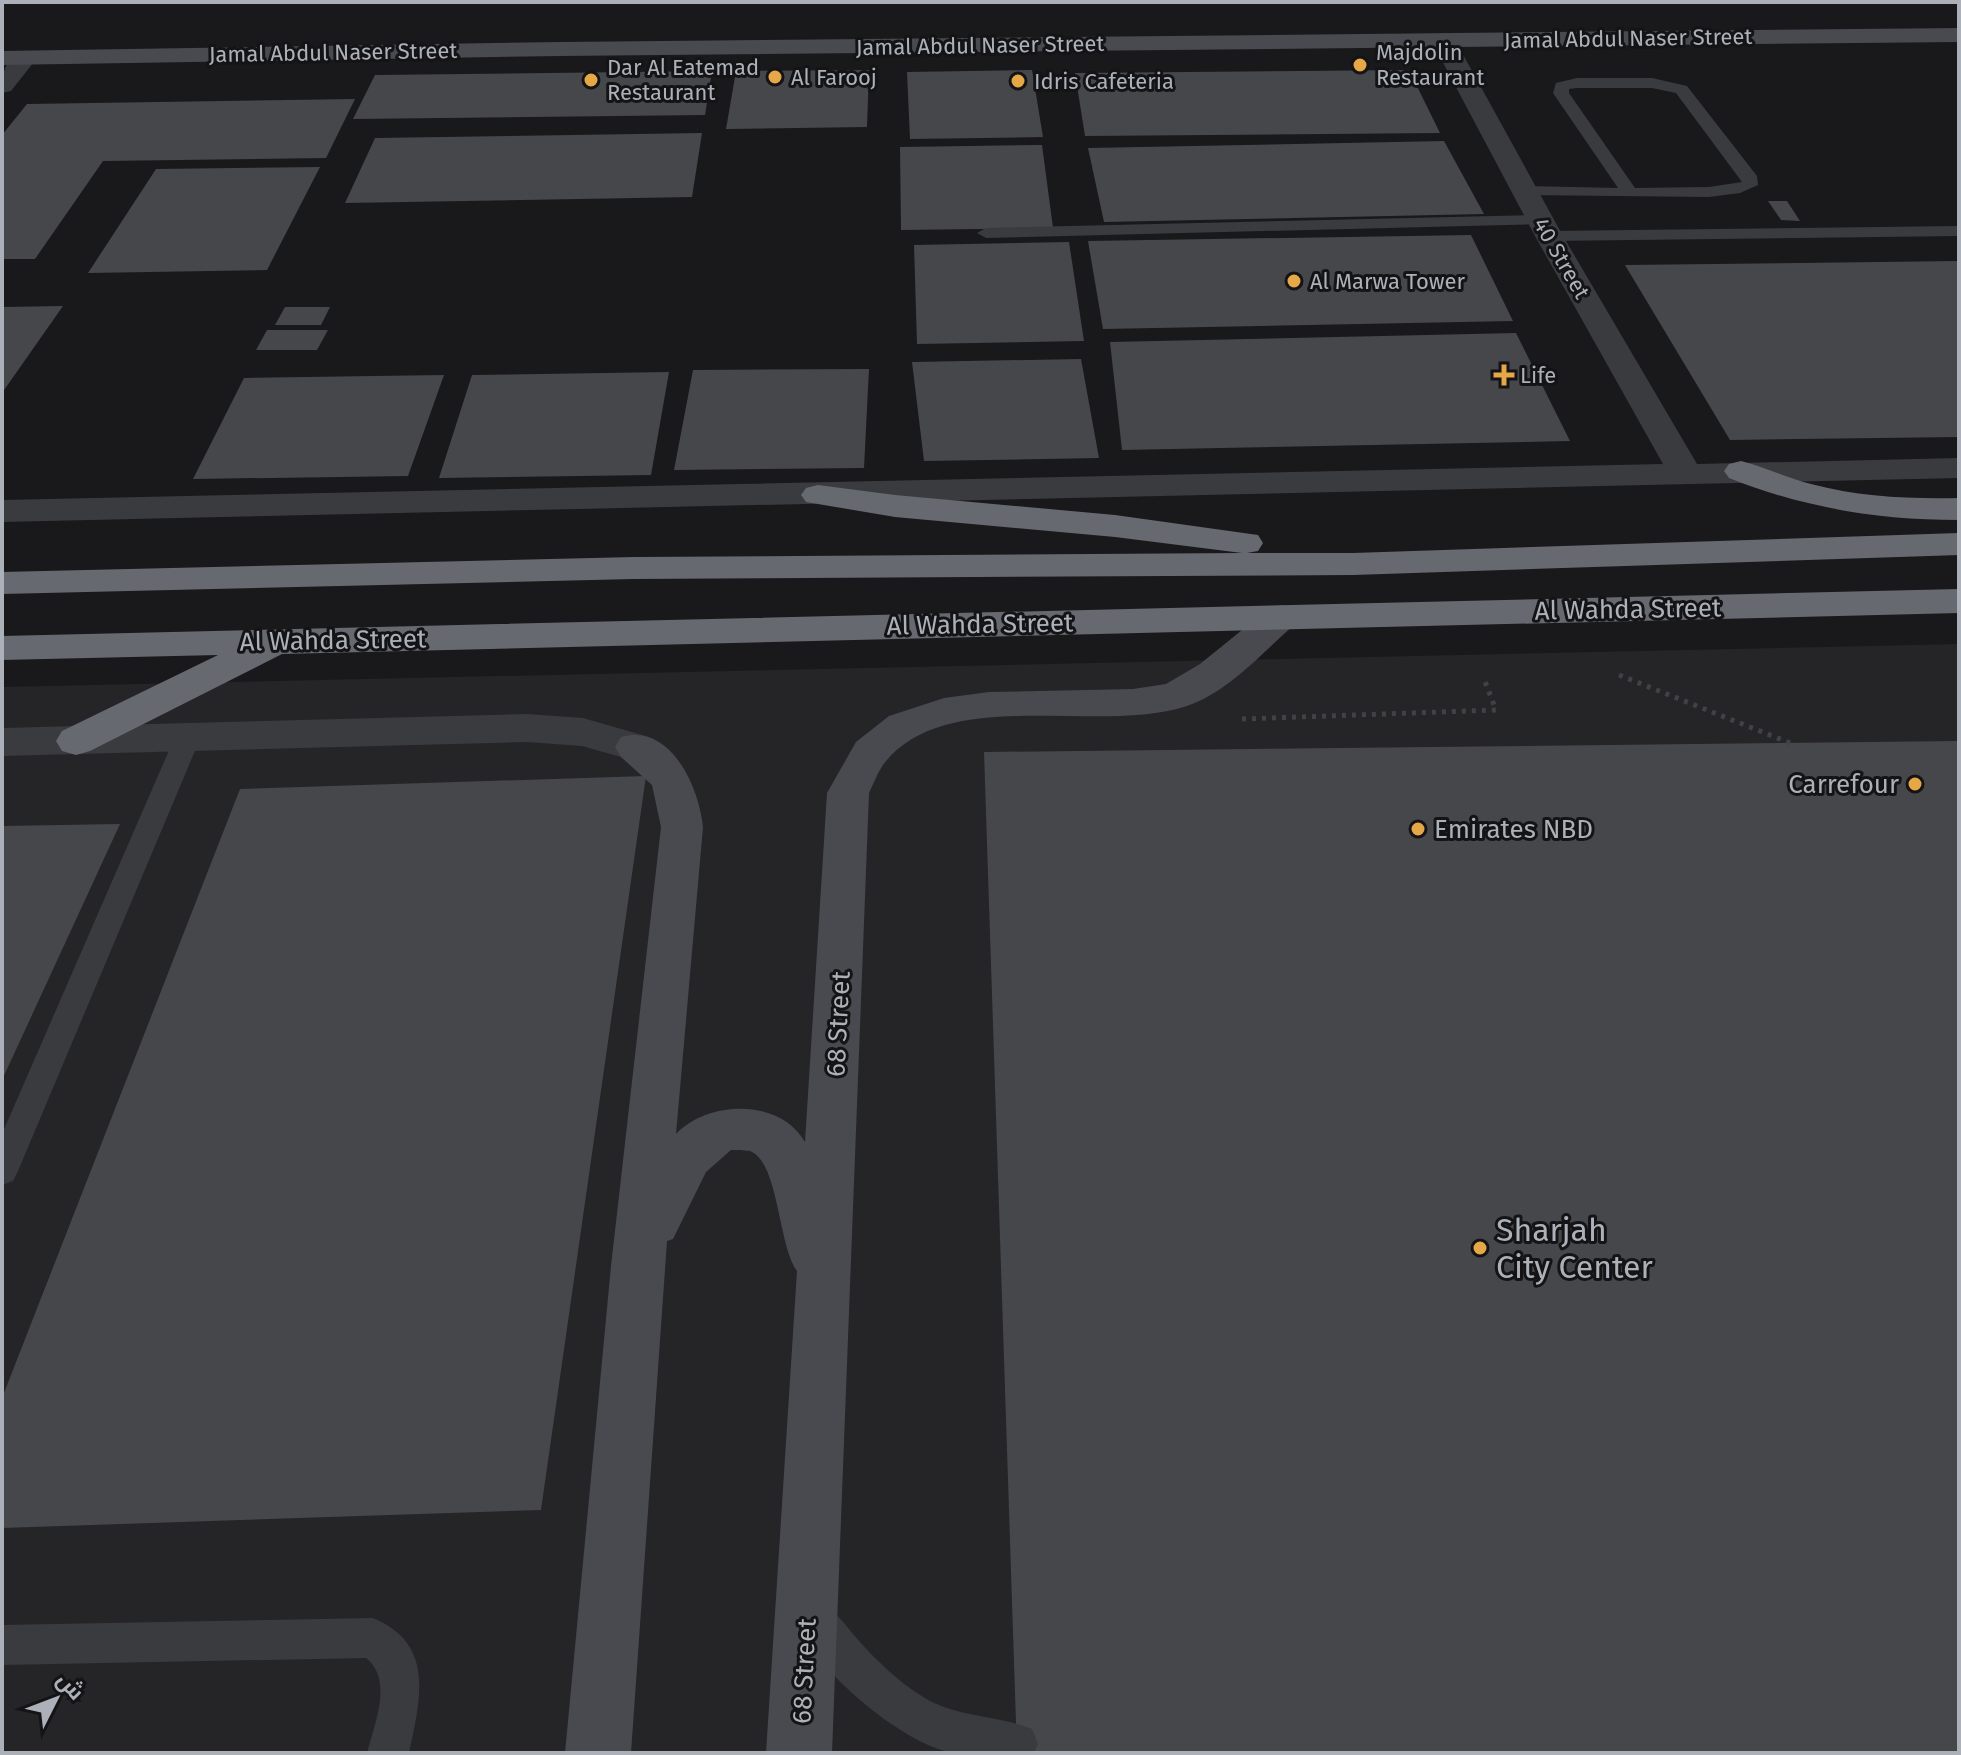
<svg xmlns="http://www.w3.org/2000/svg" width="1961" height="1755" viewBox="0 0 1961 1755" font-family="'Fira Sans',Cairo,sans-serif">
<rect width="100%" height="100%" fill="#19191b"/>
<path fill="#252528" d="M 1959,644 L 1959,1753 L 2,1753 L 2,687 Z"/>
<path fill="#46474b" d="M 869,70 L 867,127 L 726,129 L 736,71 Z
M 1032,70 L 1043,137 L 910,139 L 907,72 Z
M 1409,70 L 1440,133 L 1085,136 L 1075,73 Z
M 712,71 L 705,115 L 353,119 L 375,75 Z
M 355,99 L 326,158 L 103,161 L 35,259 L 2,259 L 2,135 L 27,104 Z
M 702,133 L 692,197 L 345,203 L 375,138 Z
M 1444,141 L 1484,214 L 1104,222 L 1088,148 Z
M 1042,145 L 1053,228 L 901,230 L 900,147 Z
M 320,167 L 267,270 L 88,273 L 156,169 Z
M 1768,201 L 1787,201 L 1800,221 L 1781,220 Z
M 1471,235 L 1513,321 L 1103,329 L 1088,241 Z
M 1069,242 L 1084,341 L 917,344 L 914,245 Z
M 1959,261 L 1959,437 L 1730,440 L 1625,265 Z
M 63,306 L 2,393 L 2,307 Z
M 285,307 L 330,307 L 321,325 L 275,325 Z
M 267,330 L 328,330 L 317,350 L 256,350 Z
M 1516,333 L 1570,441 L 1122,450 L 1110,342 Z
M 1081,359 L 1099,458 L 924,461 L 912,362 Z
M 869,369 L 864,468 L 674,470 L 693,370 Z
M 669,372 L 651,475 L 439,478 L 472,375 Z
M 444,375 L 408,476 L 193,479 L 244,378 Z
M 1959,741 L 1959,1753 L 1017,1753 L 984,752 Z
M 646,776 L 541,1510 L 2,1528 L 2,1398 L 240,789 Z
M 120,824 L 2,1080 L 2,826 Z"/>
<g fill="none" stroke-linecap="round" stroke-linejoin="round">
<path stroke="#404246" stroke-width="5" stroke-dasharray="4 6" stroke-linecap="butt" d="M 1619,675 L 1790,743
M 1242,719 L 1496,710 L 1484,679"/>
<path fill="#3a3b3f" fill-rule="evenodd" d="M 1577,78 L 1652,78 L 1687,86 L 1757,176 L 1758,185 L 1740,193 L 1709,197 L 1519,195 L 1516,191 L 1519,187 L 1525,186 L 1618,188 L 1553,93 L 1556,83 ZM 1577,88 L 1652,88 L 1676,93 L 1742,182 L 1709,187 L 1635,188 L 1569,93 L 1569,89 Z
M 1541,215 L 1550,220 L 1547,224 L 986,238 L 977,233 L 986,228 Z
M 1959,226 L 1959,236 L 1549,241 L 1540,236 L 1549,231 Z
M 187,730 L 196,733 L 200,739 L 18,1171 L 13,1181 L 2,1185 L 2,1134 L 174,739 L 178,733 Z
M 811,1596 C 832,1605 845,1625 860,1642 C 878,1662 898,1681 920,1695 C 954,1718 995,1714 1032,1729 L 1038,1744 L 1034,1753 C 1008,1753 978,1755 953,1753 C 899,1743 812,1666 791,1616 L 797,1602 Z
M 373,1618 C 436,1644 420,1700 409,1753 L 367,1753 C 374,1725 394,1680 366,1658 L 2,1665 L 2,1625 Z"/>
<path fill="#3a3b3f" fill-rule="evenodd" d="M 1443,33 L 1451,35 L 1455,40 L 1563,236 L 1697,464 L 1959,458 L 1959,478 L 2,522 L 2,500 L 1663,464 L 1535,236 L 1431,40 L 1435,35 Z
M 25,51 L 34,53 L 37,58 L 11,91 L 2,93 C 2,75 4,56 25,51 Z
M 527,714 L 583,718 L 649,737 L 655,747 L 649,757 L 635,761 L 582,746 L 527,742 L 2,756 L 2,728 Z"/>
<path fill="#484a4f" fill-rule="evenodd" d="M 1959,28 L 1959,42 L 561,56 L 2,65 L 2,51 L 561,42 Z
M 1281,605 L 1294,609 L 1300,617 L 1294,625 C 1262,653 1228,692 1187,706 C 1100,735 950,685 886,761 C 879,769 874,783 869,793 L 832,1753 L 766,1753 L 797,1271 C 778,1246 779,1162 750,1151 C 744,1150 736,1150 731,1150 L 706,1172 L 673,1239 L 667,1241 L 631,1753 L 565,1753 L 611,1266 L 661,827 L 652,785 L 621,757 L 615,747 L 621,737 C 671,723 699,787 703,827 L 676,1134 C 708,1100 780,1098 805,1142 L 827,793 L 856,742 L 889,716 L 944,698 L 989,692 L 1133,689 L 1166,684 L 1200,664 L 1268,609 Z"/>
<path fill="#666970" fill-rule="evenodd" d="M 1741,461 C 1765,467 1787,478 1811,484 C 1860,497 1909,499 1959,498 L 1959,520 C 1879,520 1804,508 1729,478 L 1724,471 L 1729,464 Z
M 818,485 L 895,495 L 1115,515 L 1258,535 L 1263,543 L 1258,551 L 1247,553 L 1353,553 L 1959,533 L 1959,555 L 1353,575 L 634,579 L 2,594 L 2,572 L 634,557 L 1242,553 L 1115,537 L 895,517 L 806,502 L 801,495 L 806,488 Z
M 1959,589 L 1959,613 L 282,654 L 90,751 L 76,755 L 62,751 L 56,741 L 62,731 L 218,655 L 2,660 L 2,636 Z"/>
</g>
<g fill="#e6a746" stroke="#141416" stroke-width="3">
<circle cx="1360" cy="65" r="8"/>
<circle cx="775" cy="77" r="8"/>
<circle cx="591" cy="80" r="8"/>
<circle cx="1018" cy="81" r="8"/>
<circle cx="1294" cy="281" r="8"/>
<path d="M1500 363h8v8h8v8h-8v8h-8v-8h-8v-8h8z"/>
<circle cx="1915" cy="784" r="8"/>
<circle cx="1418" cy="829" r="8"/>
<circle cx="1480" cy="1248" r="8"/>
</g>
<g text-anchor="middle" stroke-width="6" stroke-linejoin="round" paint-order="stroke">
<g font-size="22" fill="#acb1b9" stroke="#141416">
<text transform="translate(1628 38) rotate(-1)" y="8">Jamal Abdul Naser Street</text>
<text transform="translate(980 45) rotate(-1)" y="8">Jamal Abdul Naser Street</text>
<text transform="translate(333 52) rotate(-1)" y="8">Jamal Abdul Naser Street</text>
<text transform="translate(1562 258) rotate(60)" y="8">40 Street</text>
</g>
<g font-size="22" fill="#acb1b9" stroke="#141416" text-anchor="start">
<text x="1376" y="60">Majdolin<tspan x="1376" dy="25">Restaurant</tspan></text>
<text x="607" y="75">Dar Al Eatemad<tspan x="607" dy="25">Restaurant</tspan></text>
<text x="791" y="85">Al Farooj</text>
<text x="1034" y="89">Idris Cafeteria</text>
<text x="1310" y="289">Al Marwa Tower</text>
<text x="1520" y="383">Life</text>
</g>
<g font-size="26" fill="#acb1b9" stroke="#141416">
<text transform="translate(1628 609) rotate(-1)" y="9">Al Wahda Street</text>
<text transform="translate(980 624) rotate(-1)" y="9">Al Wahda Street</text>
<text transform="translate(333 640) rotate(-1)" y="9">Al Wahda Street</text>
<text transform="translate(838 1024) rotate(-87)" y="9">68 Street</text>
<text transform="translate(804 1671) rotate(-87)" y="9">68 Street</text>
</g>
<g font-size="26" fill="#acb1b9" stroke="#141416" text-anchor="end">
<text x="1899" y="793">Carrefour</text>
<text x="1434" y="838" text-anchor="start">Emirates NBD</text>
</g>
<g font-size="32" fill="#acb1b9" stroke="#141416" text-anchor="start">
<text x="1496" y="1241">Sharjah<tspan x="1496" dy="37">City Center</tspan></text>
</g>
</g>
<rect width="1961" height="1755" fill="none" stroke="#acb1b9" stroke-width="8"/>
<g transform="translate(56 1699) rotate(48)" stroke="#141416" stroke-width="6" paint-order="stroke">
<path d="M0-6L14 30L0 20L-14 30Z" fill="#acb1b9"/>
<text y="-12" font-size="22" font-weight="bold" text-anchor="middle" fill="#acb1b9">ش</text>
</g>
</svg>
